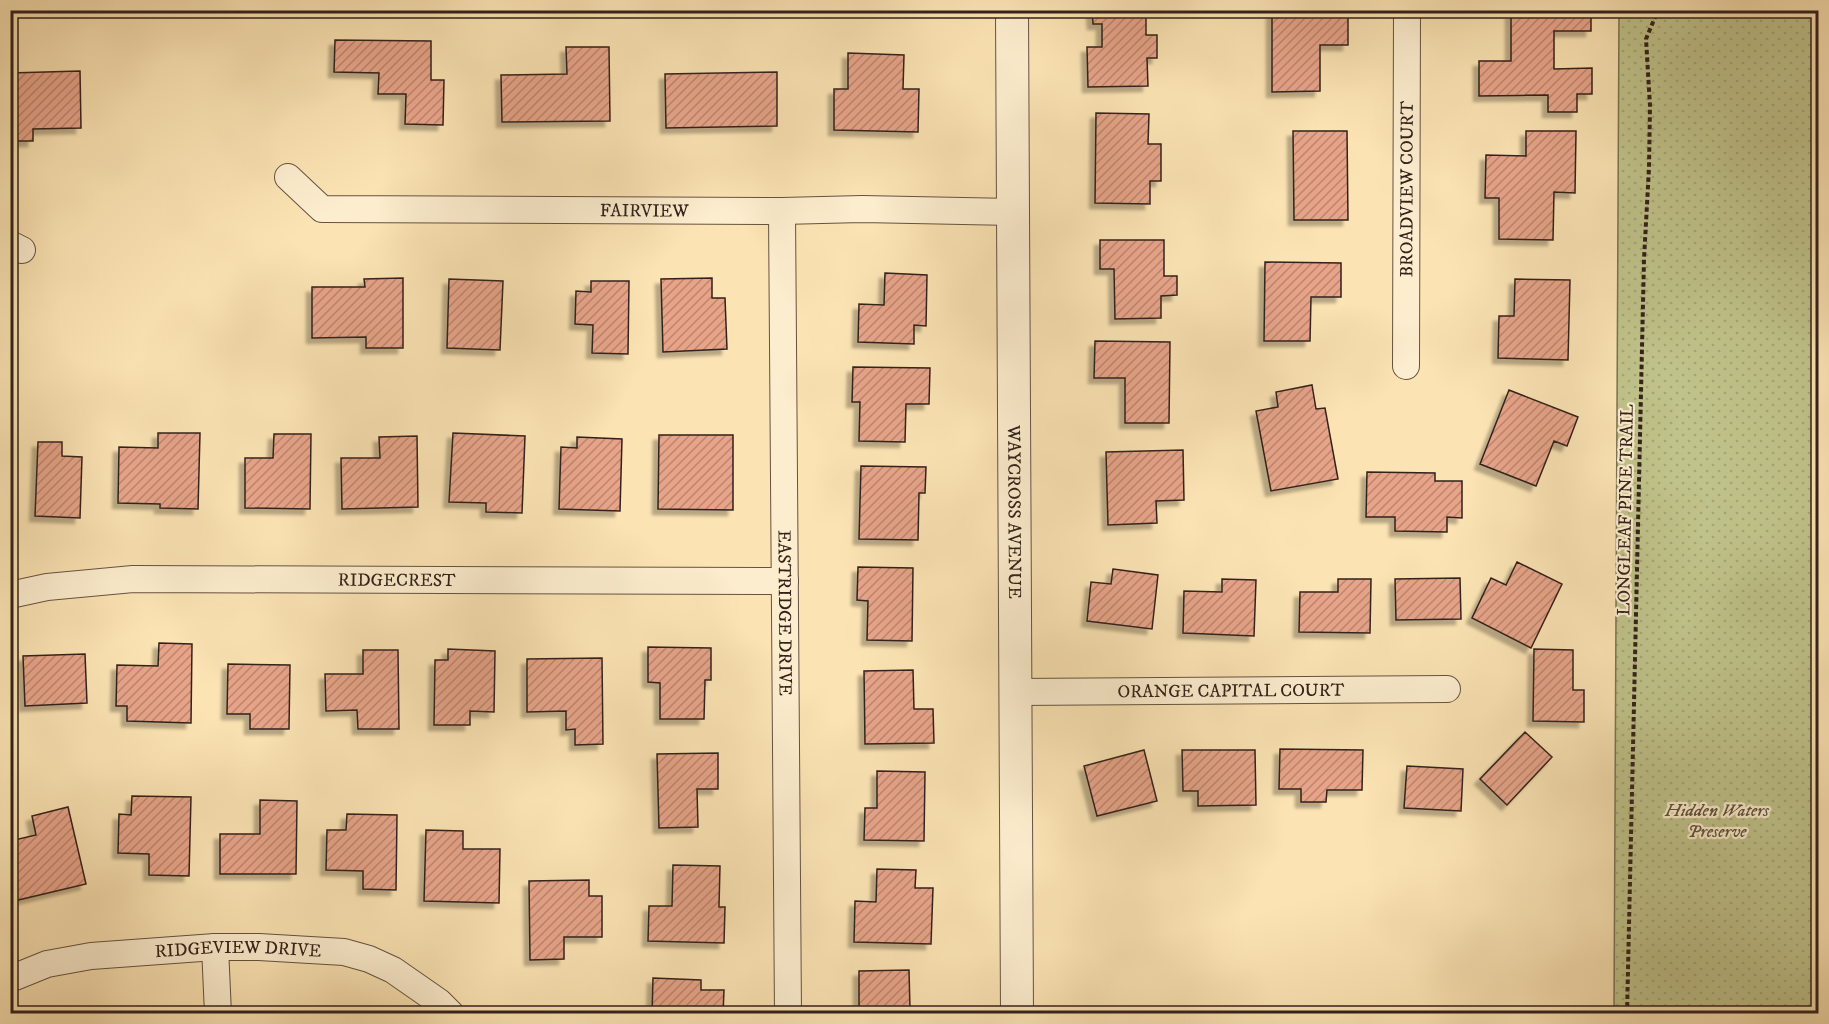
<svg xmlns="http://www.w3.org/2000/svg" width="1829" height="1024" viewBox="0 0 1829 1024" font-family="'IM FELL DW Pica',serif">
<defs>
<pattern id="park-dots" width="8" height="8" patternUnits="userSpaceOnUse" patternTransform="scale(1.5)"><rect width="8" height="8" fill="#c0c38b"/><path d="M2 2h.1M6 6h.1" fill="none" stroke="#a5a777" stroke-width="1.8" stroke-linecap="round"/></pattern>
<pattern id="building-hatch" width="6" height="6" patternUnits="userSpaceOnUse" patternTransform="scale(1.5)"><rect width="6" height="6" fill="#e7a489"/><path d="M-1 1l2-2M0 6l6-6M5 7l2-2" fill="none" stroke="#bc856f"/></pattern>
<filter id="shadow"><feDropShadow dx="-5.5" dy="5.5" stdDeviation="1.5" flood-color="#0004"/></filter>
</defs>
<rect width="100%" height="100%" fill="#fbe3b3"/>
<filter id="stains"><feTurbulence type="fractalNoise" baseFrequency=".00333" numOctaves="4"/><feColorMatrix values="0 0 0 0 .2 0 0 0 0 .09 0 0 0 0 .02 0 0 0 .5 -.17"/></filter>
<radialGradient id="worn" r=".72"><stop offset=".6" stop-color="#630" stop-opacity="0"/><stop offset="1" stop-color="#630" stop-opacity=".3"/></radialGradient>
<path fill="url(#park-dots)" stroke="#7a7253" stroke-width="1.5" d="M 1619,11 L 1818,11 L 1818,1013 L 1614,1013 Z"/>
<path fill="url(#building-hatch)" stroke="#33211b" stroke-width="1.5" filter="url(#shadow)" d="M 1092,10 L 1146,10 L 1146,35 L 1157,35 L 1157,58 L 1147,58 L 1148,86 L 1088,87 L 1087,47 L 1102,47 L 1102,24 L 1093,24 Z
M 1348,10 L 1348,45 L 1320,45 L 1320,91 L 1272,92 L 1272,11 Z
M 1511,10 L 1591,10 L 1591,31 L 1554,31 L 1554,69 L 1592,68 L 1592,94 L 1577,94 L 1577,112 L 1548,112 L 1548,95 L 1479,96 L 1479,61 L 1511,61 Z
M 335,40 L 431,41 L 431,80 L 444,80 L 443,125 L 405,124 L 406,94 L 378,94 L 379,73 L 334,72 Z
M 566,47 L 609,47 L 610,121 L 502,122 L 501,75 L 567,74 Z
M 848,53 L 904,55 L 903,89 L 919,89 L 918,132 L 834,130 L 834,89 L 848,89 Z
M 80,71 L 81,128 L 33,129 L 33,141 L 10,141 L 10,73 Z
M 777,72 L 777,126 L 666,128 L 665,74 Z
M 1096,113 L 1149,114 L 1148,144 L 1161,144 L 1161,181 L 1150,181 L 1150,204 L 1095,203 Z
M 1293,131 L 1347,131 L 1348,220 L 1294,220 Z
M 1526,131 L 1576,131 L 1575,193 L 1554,192 L 1553,240 L 1499,239 L 1499,198 L 1485,198 L 1486,155 L 1526,156 Z
M 1100,240 L 1164,240 L 1164,276 L 1177,276 L 1177,295 L 1161,296 L 1161,318 L 1115,319 L 1114,269 L 1100,269 Z
M 1265,262 L 1341,263 L 1341,297 L 1311,297 L 1310,341 L 1264,341 Z
M 885,273 L 927,275 L 926,326 L 914,325 L 914,344 L 858,342 L 859,304 L 884,305 Z
M 403,278 L 403,348 L 366,348 L 366,337 L 312,338 L 312,287 L 365,287 L 364,279 Z
M 712,278 L 712,298 L 725,298 L 727,349 L 663,352 L 661,279 Z
M 449,279 L 503,281 L 500,350 L 447,348 Z
M 1515,279 L 1570,280 L 1568,360 L 1498,358 L 1499,316 L 1514,316 Z
M 591,281 L 629,281 L 628,354 L 592,353 L 593,325 L 575,324 L 576,291 L 591,292 Z
M 1095,341 L 1170,342 L 1169,423 L 1125,423 L 1125,378 L 1094,378 Z
M 853,367 L 930,368 L 929,404 L 906,404 L 905,442 L 859,441 L 860,402 L 852,402 Z
M 1312,385 L 1316,409 L 1325,408 L 1338,479 L 1271,491 L 1256,411 L 1278,407 L 1276,392 Z
M 1509,390 L 1578,417 L 1567,446 L 1554,441 L 1536,486 L 1480,464 Z
M 158,433 L 200,433 L 198,509 L 160,508 L 160,504 L 118,503 L 119,447 L 158,448 Z
M 453,433 L 525,436 L 522,513 L 486,512 L 486,503 L 449,502 Z
M 274,434 L 311,434 L 310,509 L 245,508 L 245,458 L 273,458 Z
M 659,435 L 733,435 L 733,510 L 658,509 Z
M 417,436 L 418,507 L 342,509 L 341,458 L 380,458 L 379,437 Z
M 577,437 L 622,439 L 620,511 L 559,509 L 561,447 L 577,448 Z
M 38,442 L 62,442 L 62,456 L 82,457 L 80,518 L 35,516 Z
M 1183,450 L 1184,500 L 1156,501 L 1157,523 L 1108,525 L 1106,452 Z
M 861,466 L 926,467 L 925,493 L 919,493 L 918,540 L 859,539 Z
M 1367,472 L 1435,473 L 1435,481 L 1462,481 L 1462,518 L 1447,517 L 1447,532 L 1395,531 L 1395,517 L 1366,517 Z
M 1517,562 L 1562,584 L 1531,648 L 1472,618 L 1491,578 L 1506,585 Z
M 858,567 L 913,568 L 912,641 L 867,640 L 868,601 L 857,600 Z
M 1113,569 L 1158,575 L 1152,629 L 1087,621 L 1091,582 L 1111,584 Z
M 1460,578 L 1461,619 L 1396,620 L 1395,579 Z
M 1222,579 L 1256,580 L 1254,636 L 1183,633 L 1184,591 L 1222,592 Z
M 1338,579 L 1371,579 L 1370,633 L 1299,632 L 1300,592 L 1338,592 Z
M 159,643 L 192,644 L 191,723 L 127,721 L 127,706 L 116,706 L 117,665 L 158,666 Z
M 648,647 L 711,648 L 711,680 L 705,680 L 704,719 L 660,719 L 660,683 L 648,682 Z
M 448,649 L 495,651 L 494,712 L 470,711 L 470,725 L 434,725 L 435,660 L 448,660 Z
M 1534,649 L 1573,650 L 1573,690 L 1584,690 L 1584,722 L 1533,721 Z
M 363,650 L 398,650 L 399,729 L 358,729 L 357,710 L 326,711 L 325,674 L 363,674 Z
M 85,654 L 87,703 L 25,706 L 23,656 Z
M 602,658 L 603,744 L 575,745 L 575,729 L 566,730 L 566,711 L 527,712 L 527,659 Z
M 228,664 L 290,665 L 289,729 L 250,729 L 250,714 L 227,714 Z
M 913,670 L 914,709 L 933,709 L 934,743 L 865,744 L 864,671 Z
M 1525,732 L 1552,757 L 1507,805 L 1480,779 Z
M 1280,749 L 1363,750 L 1362,790 L 1327,790 L 1326,802 L 1301,802 L 1301,789 L 1279,789 Z
M 1144,750 L 1157,801 L 1097,816 L 1084,766 Z
M 1182,750 L 1255,750 L 1256,805 L 1198,806 L 1198,791 L 1183,791 Z
M 718,753 L 718,789 L 697,789 L 698,827 L 659,828 L 657,754 Z
M 1407,766 L 1463,769 L 1461,811 L 1404,808 Z
M 877,771 L 925,772 L 924,841 L 864,840 L 865,808 L 877,808 Z
M 132,796 L 191,797 L 189,876 L 149,875 L 149,854 L 118,853 L 119,814 L 131,815 Z
M 260,800 L 297,801 L 296,874 L 220,874 L 220,834 L 260,834 Z
M 68,807 L 86,884 L 14,901 L 10,887 L 10,841 L 36,835 L 32,816 Z
M 347,814 L 397,815 L 396,890 L 363,889 L 363,871 L 326,870 L 327,830 L 346,830 Z
M 426,830 L 463,831 L 463,849 L 500,849 L 499,903 L 424,901 Z
M 673,865 L 720,866 L 719,907 L 725,907 L 724,943 L 648,941 L 649,906 L 672,906 Z
M 877,869 L 916,870 L 915,888 L 933,888 L 931,944 L 854,942 L 855,901 L 876,902 Z
M 589,880 L 589,896 L 602,896 L 602,937 L 564,937 L 564,959 L 530,960 L 529,881 Z
M 909,970 L 910,1009 L 938,1009 L 938,1014 L 859,1014 L 859,971 Z
M 653,978 L 701,980 L 701,990 L 724,990 L 723,1014 L 652,1014 Z"/>
<g fill="none" stroke-linecap="round" stroke-linejoin="round">
<defs>
<g id="minor">
<path id="s1" d="M 288,177 L 322,209 L 782,211 L 862,209 L 1013,212"/>
<path id="s2" d="M 782,211 L 788,1014"/>
<path d="M 10,244 L 22,250"/>
<path id="s3" d="M 1406,366 L 1407,10"/>
<path id="s4" d="M 10,595 L 47,587 L 133,579 L 785,581"/>
<path id="s5" d="M 1015,692 L 1447,689"/>
<path d="M 215,947 L 218,1014"/>
<path id="s6" d="M 10,979 L 47,964 L 91,956 L 215,947 L 259,947 L 344,952 L 369,959 L 393,970 L 439,1002 L 451,1014"/>
</g>
<g id="tertiary">
<path id="s7" d="M 1012,10 L 1017,1014"/>
</g>
</defs>
<use href="#minor" stroke="#655241" stroke-width="28"/>
<use href="#tertiary" stroke="#655241" stroke-width="34"/>
<path stroke="#33211b" stroke-width="4" stroke-dasharray="4.5 3" stroke-linecap="butt" d="M 1627,1014 L 1644,259 L 1649,168 L 1650,106 L 1646,39 L 1658,10"/>
<use href="#minor" stroke="#fcedce" stroke-width="26"/>
<use href="#tertiary" stroke="#fcedce" stroke-width="32"/>
</g>
<g text-anchor="middle" stroke-width="4.5" stroke-linejoin="round" paint-order="stroke">
<g font-size="18" fill="#33211b" stroke="#fcedce">
<text dy="6" stroke="none"><textPath href="#s3" startOffset="177">BROADVIEW COURT</textPath></text>
<text dy="6" stroke="none"><textPath href="#s1" startOffset="369">FAIRVIEW</textPath></text>
<text transform="translate(1625 510) rotate(-89)" y="6">LONGLEAF PINE TRAIL</text>
<text dy="6" stroke="none"><textPath href="#s7" startOffset="502">WAYCROSS AVENUE</textPath></text>
<text dy="6" stroke="none"><textPath href="#s4" startOffset="388">RIDGECREST</textPath></text>
<text dy="6" stroke="none"><textPath href="#s2" startOffset="402">EASTRIDGE DRIVE</textPath></text>
<text dy="6" stroke="none"><textPath href="#s5" startOffset="216">ORANGE CAPITAL COURT</textPath></text>
<text dy="6" stroke="none"><textPath href="#s6" startOffset="232">RIDGEVIEW DRIVE</textPath></text>
</g>
<g font-size="18" font-style="italic" fill="#5d523d" stroke="#fcedce">
<text x="1717" y="816">Hidden Waters<tspan x="1717" dy="21">Preserve</tspan></text>
</g>
</g>
<rect width="1829" height="1024" fill="none" stroke="#fbe3b3" stroke-width="36"/>
<rect x="12" y="12" width="1805" height="1000" fill="none" stroke="#33211b" stroke-width="3"/>
<rect x="18" y="18" width="1793" height="988" fill="none" stroke="#33211b" stroke-width="1.5"/>
<rect width="100%" height="100%" filter="url(#stains)"/>
<rect width="100%" height="100%" fill="url(#worn)"/>
</svg>
